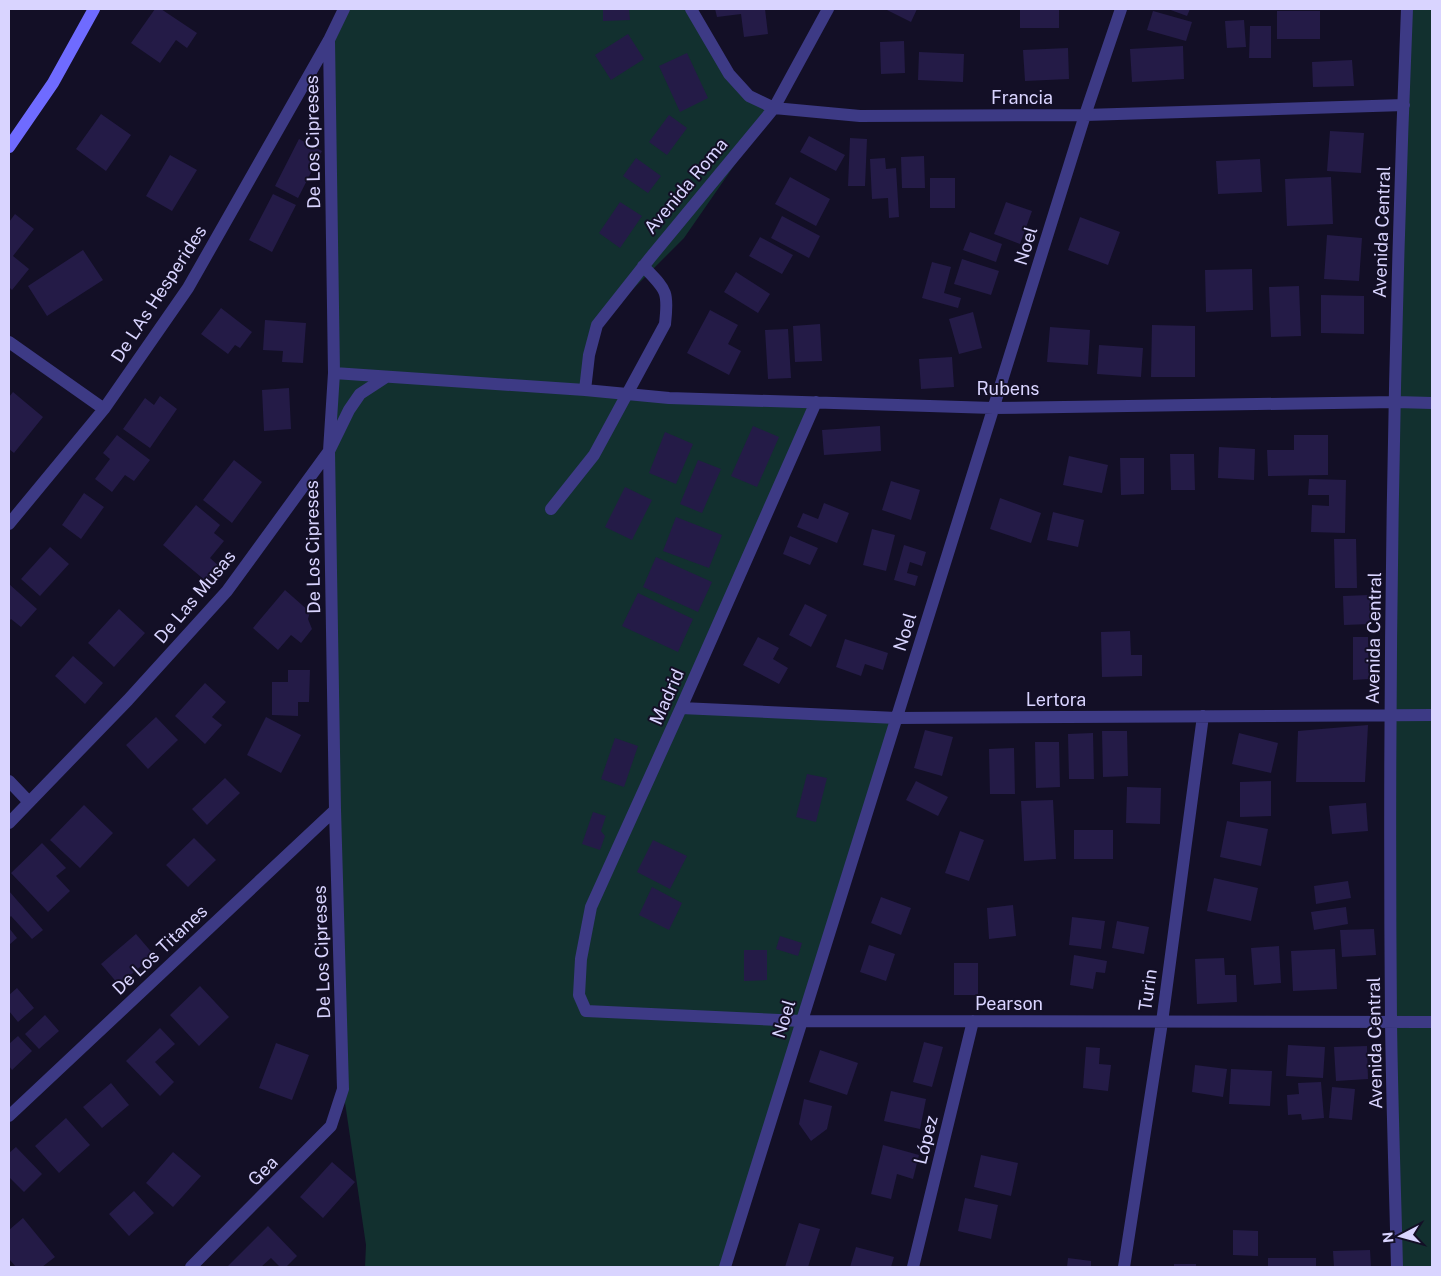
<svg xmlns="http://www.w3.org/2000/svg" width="1441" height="1276" viewBox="0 0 1441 1276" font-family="'Public Sans',sans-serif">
<rect width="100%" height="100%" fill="#130f26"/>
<path fill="#12302f" d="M 344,9 L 691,9 L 729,74 L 774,108 L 684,238 L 597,325 L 585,390 L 816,402 L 681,708 L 896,718 L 729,1267 L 365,1267 L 366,1245 L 343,1089 L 329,40 Z
M 1406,9 L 1432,9 L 1432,1267 L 1393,1267 L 1391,917 Z"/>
<path fill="#241b47" d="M 155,9 L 161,9 L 197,33 L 187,48 L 176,40 L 160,63 L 131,43 Z
M 603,9 L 629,9 L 630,20 L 603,21 Z
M 715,9 L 765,9 L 768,34 L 744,37 L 741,14 L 717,17 Z
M 885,9 L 917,9 L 911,22 Z
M 1020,9 L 1059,9 L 1059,28 L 1020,28 Z
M 1168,9 L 1190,9 L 1187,16 Z
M 1153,11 L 1192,22 L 1186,41 L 1147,30 Z
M 1277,11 L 1320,11 L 1320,39 L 1277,39 Z
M 1244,20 L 1246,47 L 1227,48 L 1225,21 Z
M 1250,26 L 1271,26 L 1271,58 L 1249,58 Z
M 628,34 L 644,59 L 611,80 L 595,55 Z
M 904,41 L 905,73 L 881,74 L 880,42 Z
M 1183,46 L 1184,79 L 1132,82 L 1130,49 Z
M 1068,48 L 1069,79 L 1025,81 L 1023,50 Z
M 919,52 L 964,54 L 963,82 L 918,80 Z
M 687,53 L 708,98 L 680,112 L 659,66 Z
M 1352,60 L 1354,86 L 1313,87 L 1312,62 Z
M 101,114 L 131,135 L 106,171 L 76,149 Z
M 669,115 L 687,128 L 667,155 L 649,142 Z
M 1330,131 L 1364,133 L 1361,173 L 1327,171 Z
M 809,136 L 845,155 L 836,171 L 800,152 Z
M 850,138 L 867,139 L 865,186 L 848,186 Z
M 299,139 L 322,151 L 298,198 L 275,186 Z
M 170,155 L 197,170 L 172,211 L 146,196 Z
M 924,156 L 925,188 L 902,188 L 901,157 Z
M 636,158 L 661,176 L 648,193 L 623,176 Z
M 885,158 L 886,169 L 896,168 L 899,217 L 889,218 L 888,198 L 872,199 L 870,159 Z
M 1260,159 L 1262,192 L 1218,194 L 1216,161 Z
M 790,177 L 830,199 L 816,226 L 775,204 Z
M 1331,177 L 1333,224 L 1287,226 L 1285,179 Z
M 930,178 L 955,178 L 955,208 L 930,208 Z
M 273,194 L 296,205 L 272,252 L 249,240 Z
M 620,202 L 642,216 L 620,248 L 599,233 Z
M 1006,202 L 1032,211 L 1020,244 L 994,234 Z
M 15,214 L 34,229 L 13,256 L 29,269 L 12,290 L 9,287 L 9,222 Z
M 782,216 L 820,236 L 809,258 L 771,238 Z
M 1080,217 L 1120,232 L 1108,265 L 1068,250 Z
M 970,232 L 1002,244 L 996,262 L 963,250 Z
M 1327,235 L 1362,238 L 1359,281 L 1324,279 Z
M 760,237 L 793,255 L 782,274 L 749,256 Z
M 83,250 L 103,280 L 47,316 L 28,286 Z
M 962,259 L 999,271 L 991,295 L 954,284 Z
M 932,262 L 951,267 L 944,293 L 961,298 L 958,308 L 922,298 Z
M 1252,269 L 1253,310 L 1206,312 L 1205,270 Z
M 736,272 L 770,294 L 758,313 L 724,292 Z
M 1299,286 L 1301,336 L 1271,337 L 1269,287 Z
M 1321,295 L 1364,296 L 1364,334 L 1321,333 Z
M 221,308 L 252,332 L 240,348 L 235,345 L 228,354 L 201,334 Z
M 710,310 L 738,325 L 728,344 L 741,351 L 729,375 L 687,353 Z
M 973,312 L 982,348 L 959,354 L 949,319 Z
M 265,320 L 306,323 L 303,363 L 282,362 L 283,351 L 263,350 Z
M 820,324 L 822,361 L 795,362 L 793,326 Z
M 1152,325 L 1195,326 L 1195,377 L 1151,377 Z
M 1050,327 L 1090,330 L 1088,365 L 1047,362 Z
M 788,329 L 791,378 L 768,379 L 765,330 Z
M 1099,345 L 1143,348 L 1141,377 L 1097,374 Z
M 952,357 L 954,387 L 921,389 L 919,359 Z
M 289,388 L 291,429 L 264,431 L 262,390 Z
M 13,392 L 43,417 L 14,453 L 9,449 L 9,397 Z
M 160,396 L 177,409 L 150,448 L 123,429 L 145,398 L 154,405 Z
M 753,426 L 779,437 L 757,487 L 731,476 Z
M 880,426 L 881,451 L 824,455 L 822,430 Z
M 665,432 L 693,444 L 676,484 L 649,473 Z
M 117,435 L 150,460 L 134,481 L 125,475 L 112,492 L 95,479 L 110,459 L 103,453 Z
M 1294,435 L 1328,435 L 1328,475 L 1268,476 L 1267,450 L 1294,450 Z
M 1219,447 L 1255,449 L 1254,480 L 1218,478 Z
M 1170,454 L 1194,454 L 1195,490 L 1171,490 Z
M 1069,456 L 1108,465 L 1102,493 L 1063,485 Z
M 1120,458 L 1144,458 L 1144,494 L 1121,495 Z
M 234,460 L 262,482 L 232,523 L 203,500 Z
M 698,460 L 721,469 L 702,513 L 680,504 Z
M 1309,479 L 1346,480 L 1345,533 L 1311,532 L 1312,505 L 1329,506 L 1329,495 L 1308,495 Z
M 891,481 L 920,490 L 911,520 L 882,510 Z
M 625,487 L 652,500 L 632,540 L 605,527 Z
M 84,493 L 104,507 L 81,539 L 62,525 Z
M 1000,498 L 1041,513 L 1031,543 L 990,529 Z
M 824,503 L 849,513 L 837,543 L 797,527 L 803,513 L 818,519 Z
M 196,505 L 220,525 L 214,533 L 224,541 L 210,558 L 220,567 L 207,582 L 163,545 Z
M 1053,512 L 1084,520 L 1078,547 L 1047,540 Z
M 676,517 L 722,535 L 709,568 L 663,551 Z
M 872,529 L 895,535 L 886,571 L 863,565 Z
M 790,536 L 818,548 L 810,565 L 783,554 Z
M 1334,539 L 1356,539 L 1357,588 L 1335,588 Z
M 904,545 L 926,552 L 922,566 L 910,562 L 907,573 L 918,576 L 915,586 L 894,580 Z
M 50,547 L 69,564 L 40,596 L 21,579 Z
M 656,557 L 712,582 L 698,612 L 643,587 Z
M 9,584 L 37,609 L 21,627 L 11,619 L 9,621 Z
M 285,590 L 310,612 L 308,619 L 312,629 L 301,643 L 291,635 L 278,650 L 253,628 Z
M 638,593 L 693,619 L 678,652 L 622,626 Z
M 1370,595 L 1370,624 L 1344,625 L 1343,596 Z
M 805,604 L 827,615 L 811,647 L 789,635 Z
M 119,609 L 145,633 L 114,667 L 88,643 Z
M 1130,631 L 1131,655 L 1142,655 L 1142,676 L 1102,677 L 1101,632 Z
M 758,637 L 779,648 L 773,659 L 788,668 L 779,684 L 743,665 Z
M 1353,637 L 1368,637 L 1369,679 L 1353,680 Z
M 845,639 L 888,653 L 883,670 L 865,664 L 861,676 L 836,667 Z
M 73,656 L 103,683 L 85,704 L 55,676 Z
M 288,670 L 310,670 L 309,702 L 298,702 L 298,716 L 272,715 L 272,682 L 288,682 Z
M 205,683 L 226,702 L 212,717 L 222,725 L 205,744 L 175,716 Z
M 156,717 L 178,740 L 148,769 L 126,745 Z
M 266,717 L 301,735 L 281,773 L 247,755 Z
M 1368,725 L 1365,782 L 1296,782 L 1298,731 Z
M 925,730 L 953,737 L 942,776 L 914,768 Z
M 1102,731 L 1127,731 L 1128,776 L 1103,777 Z
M 1093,733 L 1094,779 L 1069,779 L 1068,734 Z
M 1239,733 L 1278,743 L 1271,773 L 1232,764 Z
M 615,738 L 638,746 L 624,787 L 601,779 Z
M 1035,742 L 1059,742 L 1060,787 L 1036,788 Z
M 1014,748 L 1015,794 L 990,794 L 989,749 Z
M 807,774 L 827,778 L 816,822 L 796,817 Z
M 225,778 L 240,793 L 207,825 L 192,809 Z
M 916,781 L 948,797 L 938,816 L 906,800 Z
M 1271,781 L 1271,816 L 1240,817 L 1240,782 Z
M 1127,787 L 1161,788 L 1160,824 L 1126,823 Z
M 1053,800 L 1056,859 L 1024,861 L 1021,801 Z
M 1366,803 L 1368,831 L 1332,834 L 1329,806 Z
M 84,805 L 113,833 L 80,868 L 50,840 Z
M 593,812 L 606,816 L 601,831 L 605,836 L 600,850 L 582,844 Z
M 1227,821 L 1268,829 L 1261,866 L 1220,857 Z
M 1074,830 L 1113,830 L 1113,859 L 1074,859 Z
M 960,831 L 984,840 L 969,881 L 945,873 Z
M 194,838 L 216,860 L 188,887 L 166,865 Z
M 653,840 L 687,856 L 670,889 L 637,872 Z
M 42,843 L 66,868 L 56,876 L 70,891 L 48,912 L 11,873 Z
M 1214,878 L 1258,888 L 1251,921 L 1207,911 Z
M 1348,881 L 1351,898 L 1316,904 L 1314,886 Z
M 652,887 L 682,903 L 669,930 L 639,915 Z
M 9,891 L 43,930 L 32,939 L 11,916 L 9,918 Z
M 881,897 L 911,908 L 901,935 L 871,923 Z
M 1013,905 L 1016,936 L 989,939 L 987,908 Z
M 1346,907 L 1348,924 L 1314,930 L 1311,912 Z
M 1072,917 L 1105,921 L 1101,949 L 1069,945 Z
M 1117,921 L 1149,927 L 1144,954 L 1112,948 Z
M 9,928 L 17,938 L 9,945 Z
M 1374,929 L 1376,955 L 1342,957 L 1340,930 Z
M 136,934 L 154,955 L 119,985 L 101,964 Z
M 780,936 L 802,943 L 798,956 L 776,949 Z
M 869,945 L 895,954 L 886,981 L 860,972 Z
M 1279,946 L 1281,983 L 1254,985 L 1251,948 Z
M 1335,949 L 1337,989 L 1293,991 L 1291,951 Z
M 744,950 L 767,950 L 767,980 L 744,981 Z
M 1074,955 L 1107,961 L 1105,973 L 1096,972 L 1093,989 L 1070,985 Z
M 1224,958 L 1225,975 L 1236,975 L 1237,1002 L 1197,1004 L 1195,959 Z
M 954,963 L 978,963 L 978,995 L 954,995 Z
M 200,986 L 229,1017 L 199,1046 L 170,1015 Z
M 17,988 L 34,1008 L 18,1022 L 9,1011 L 9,995 Z
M 45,1015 L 59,1031 L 39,1049 L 25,1034 Z
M 160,1028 L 175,1044 L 155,1062 L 174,1082 L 160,1096 L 126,1061 Z
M 18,1036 L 32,1051 L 12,1070 L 9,1066 L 9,1044 Z
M 924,1042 L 943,1047 L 932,1087 L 913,1082 Z
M 276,1043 L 309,1055 L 292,1100 L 259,1088 Z
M 1288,1045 L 1325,1047 L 1323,1078 L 1286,1076 Z
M 1367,1046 L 1368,1079 L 1336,1081 L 1334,1047 Z
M 1086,1047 L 1100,1048 L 1099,1064 L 1111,1065 L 1108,1091 L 1083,1088 Z
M 820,1050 L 858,1063 L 847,1095 L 809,1082 Z
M 1195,1065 L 1227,1069 L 1223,1097 L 1192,1092 Z
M 1231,1069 L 1272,1071 L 1270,1106 L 1229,1104 Z
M 1321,1082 L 1324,1118 L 1302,1120 L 1301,1114 L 1288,1115 L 1287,1095 L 1299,1094 L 1298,1083 Z
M 111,1083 L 129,1105 L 102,1128 L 83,1107 Z
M 1332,1087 L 1355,1089 L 1352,1120 L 1329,1118 Z
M 891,1091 L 926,1099 L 920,1129 L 884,1121 Z
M 804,1099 L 832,1106 L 827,1129 L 811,1141 L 799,1124 Z
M 66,1118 L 90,1145 L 59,1173 L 35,1146 Z
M 883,1145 L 919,1155 L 913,1179 L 897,1174 L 891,1199 L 871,1194 Z
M 16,1147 L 42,1174 L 24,1192 L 9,1177 L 9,1153 Z
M 173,1152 L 201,1176 L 173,1207 L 146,1183 Z
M 981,1155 L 1018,1163 L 1011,1196 L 974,1187 Z
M 332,1162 L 355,1182 L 323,1218 L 300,1197 Z
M 134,1191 L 154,1213 L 129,1236 L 109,1214 Z
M 965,1198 L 998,1205 L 991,1239 L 958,1231 Z
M 23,1218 L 55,1257 L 42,1267 L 16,1267 L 9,1259 L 9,1230 Z
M 799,1223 L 820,1229 L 808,1267 L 785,1267 Z
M 268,1226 L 297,1256 L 286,1267 L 280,1267 L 271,1258 L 261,1267 L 230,1267 L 228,1266 Z
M 1233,1230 L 1258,1231 L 1258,1256 L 1233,1255 Z
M 856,1247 L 894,1257 L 891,1267 L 850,1267 Z
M 1370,1250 L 1371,1267 L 1334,1267 L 1333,1251 Z
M 1068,1258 L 1091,1261 L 1091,1267 L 1067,1267 Z
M 1268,1258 L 1316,1258 L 1316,1267 L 1268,1267 Z
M 1174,1264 L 1196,1264 L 1196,1267 L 1174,1267 Z"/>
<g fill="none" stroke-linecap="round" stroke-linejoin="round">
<path stroke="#3d3a85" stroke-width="12" d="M 691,9 L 729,74 L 749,96 L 774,108 L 860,116 L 1085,115 L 1404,105
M 9,342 L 104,409
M 334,373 L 585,390 L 669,398 L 993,408 L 1396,402 L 1432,403
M 585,390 L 589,355 L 597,325 L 650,258 L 774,108 L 828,9
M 816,402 L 681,708 L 591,907 L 581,959 L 579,995 L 586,1011 L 802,1021 L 1432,1022
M 551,509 L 594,455 L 665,324 C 669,290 666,290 643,266
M 9,524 L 104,409 L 188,288 L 329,40
M 681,708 L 896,718 L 1432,715
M 9,781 L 29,802
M 9,823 L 128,700 L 227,591 L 329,451 L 349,410 L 360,394 L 386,377
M 9,1116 L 335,810
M 191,1267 L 331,1126 L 343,1089 L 335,810 L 329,451 L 334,373 L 329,40 L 344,9
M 725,1267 L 1085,115 L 1121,9
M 913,1267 L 973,1021
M 1124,1267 L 1162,1022 L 1203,716
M 1397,1267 C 1395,1185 1392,1103 1391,1021 C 1388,683 1393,346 1407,9"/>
<path stroke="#6f6bff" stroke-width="12" d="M 9,147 L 53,83 L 94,9"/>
</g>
<g text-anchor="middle" stroke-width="4" stroke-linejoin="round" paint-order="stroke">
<g font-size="18" fill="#d9d4ff" stroke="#130f26">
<text x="1022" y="104">Francia</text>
<text transform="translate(313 142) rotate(-91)" y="6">De Los Cipreses</text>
<text transform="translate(686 186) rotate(-50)" y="6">Avenida Roma</text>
<text transform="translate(1382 232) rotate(-88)" y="6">Avenida Central</text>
<text transform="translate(1026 246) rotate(-73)" y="6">Noel</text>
<text transform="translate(159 294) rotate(-57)" y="6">De LAs Hesperides</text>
<text x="1008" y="395">Rubens</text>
<text transform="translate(313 547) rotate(-91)" y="6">De Los Cipreses</text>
<text transform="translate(195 597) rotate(-50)" y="6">De Las Musas</text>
<text transform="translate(905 632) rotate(-73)" y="6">Noel</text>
<text transform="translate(1374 638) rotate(-89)" y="6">Avenida Central</text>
<text transform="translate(667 697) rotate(-66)" y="6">Madrid</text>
<text x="1056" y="706">Lertora</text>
<text transform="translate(160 950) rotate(-43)" y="6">De Los Titanes</text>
<text transform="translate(322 952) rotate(-92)" y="6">De Los Cipreses</text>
<text transform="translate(1148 990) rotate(-82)" y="6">Turin</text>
<text x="1009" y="1010">Pearson</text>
<text transform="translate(784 1019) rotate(-73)" y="6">Noel</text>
<text transform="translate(1375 1043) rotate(-91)" y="6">Avenida Central</text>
<text transform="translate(926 1140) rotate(-76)" y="6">López</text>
<text transform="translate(263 1171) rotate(-45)" y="6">Gea</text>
</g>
</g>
<rect width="1441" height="1276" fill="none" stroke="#d9d4ff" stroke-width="20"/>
<g transform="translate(1401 1236) rotate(264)" stroke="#130f26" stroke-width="4" paint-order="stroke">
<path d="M0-4L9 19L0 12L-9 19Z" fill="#d9d4ff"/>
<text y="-8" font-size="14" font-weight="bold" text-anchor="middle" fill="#d9d4ff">N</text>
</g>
</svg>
